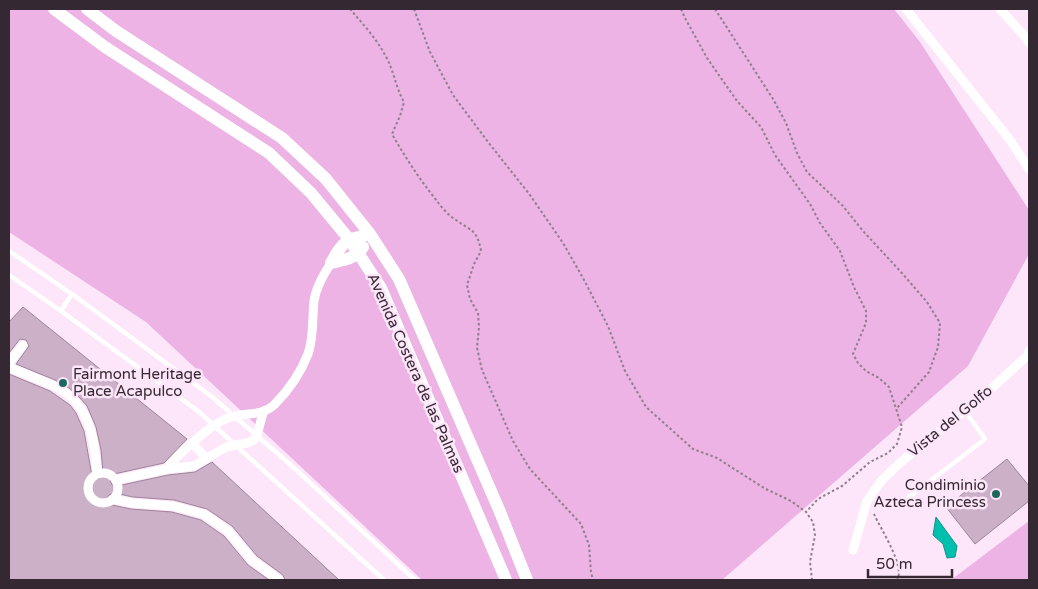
<svg xmlns="http://www.w3.org/2000/svg" width="1038" height="589" viewBox="0 0 1038 589" font-family="'Varela Round',sans-serif">
<rect width="100%" height="100%" fill="#fde6f9"/>
<path fill="#ecb3e4" d="M 9,9 L 894,9 L 920,42 L 1029,210 L 1029,254 L 968,366 L 722,580 L 422,580 L 146,322 L 9,232 Z
M 1029,521 L 1029,580 L 951,580 Z"/>
<path fill="#00c1b0" stroke="#10938a" d="M 936,517 L 957,546 L 955,557 L 947,558 L 943,544 L 933,535 Z"/>
<path fill="#cbb0c7" stroke="#9d849a" d="M 23,307 L 187,439 L 164,463 L 114,474 L 110,479 L 112,485 L 117,486 L 168,475 L 195,472 L 212,462 L 339,580 L 285,580 L 283,575 L 257,556 L 232,526 L 207,509 L 174,500 L 133,497 L 114,493 L 109,495 L 107,498 L 109,503 L 112,505 L 131,509 L 172,512 L 201,520 L 224,536 L 248,565 L 269,580 L 9,580 L 9,374 L 50,391 L 70,405 L 76,413 L 84,431 L 92,476 L 98,479 L 102,476 L 103,472 L 101,450 L 96,427 L 87,406 L 79,397 L 69,388 L 55,380 L 16,364 L 29,346 L 26,340 L 20,339 L 9,353 L 9,322 Z
M 1007,459 L 1029,486 L 1029,501 L 975,544 L 946,507 Z"/>
<g fill="none" stroke-linecap="round" stroke-linejoin="round">
<path stroke="#8f7f8c" stroke-width="2" stroke-dasharray="2.5 2.5" stroke-linecap="butt" d="M 350,9 C 362,23 376,38 385,55 C 394,70 395,86 404,102 L 400,116 L 392,134 C 405,157 420,180 437,201 C 442,208 449,216 456,220 C 471,231 477,229 481,251 L 474,264 L 467,285 L 470,299 L 478,313 L 479,327 L 477,348 L 482,370 L 513,441 L 530,469 L 581,524 L 589,545 L 591,572 L 593,580
M 414,9 L 430,52 L 453,95 L 488,142 L 530,195 L 563,243 L 583,278 L 608,326 L 625,371 L 646,407 L 693,449 L 717,458 L 764,488 L 791,501 L 806,512 L 813,522 L 815,535 L 810,562 L 812,580
M 681,9 L 685,18 L 707,58 L 737,101 L 761,127 L 775,155 L 810,204 L 820,223 L 840,251 L 854,287 L 866,311 L 866,323 L 853,354 L 858,363 L 866,371 L 879,378 L 889,387 L 902,427 L 897,444 L 888,453 L 870,462 L 842,486 L 818,499 L 806,512
M 715,9 L 773,99 L 786,123 L 797,153 L 807,172 L 843,206 L 863,231 L 901,272 L 927,302 L 940,323 L 938,347 L 929,372 L 897,408
M 874,514 C 880,528 906,567 897,580"/>
<path stroke="#fff" stroke-width="4.5" d="M 9,251 L 72,294 L 211,396 L 293,467 L 415,580
M 9,275 L 61,311 L 198,411 L 384,580
M 61,311 L 72,294
M 908,498 L 985,439 L 965,411"/>
<path stroke="#fff" stroke-width="9" d="M 906,9 L 1010,140 L 1029,169
M 1000,9 L 1026,38 L 1029,43
M 9,363 L 23,345
M 9,367 C 27,376 49,381 66,393 C 91,411 95,445 97,473
M 193,444 L 206,458
M 167,469 C 178,454 211,424 228,418 C 244,412 261,417 274,405 C 288,391 301,372 308,354 C 314,337 312,319 314,301 C 316,287 323,275 331,263
M88 488a15 15 0 1 1 30 0a15 15 0 1 1-30 0Z
M 116,480 L 167,469 L 194,466 L 226,447 L 247,443 L 254,440 L 257,435 L 263,413
M 113,499 L 132,503 L 173,506 L 204,514 L 228,531 L 253,561 L 279,580
M 853,550 L 867,501 L 882,480 L 902,461 L 979,400 L 1028,355 L 1029,351"/>
<path stroke="#fff" stroke-width="12" d="M 54,9 L 105,47 L 269,153 L 311,193 L 349,239 L 381,288 L 506,580
M 87,9 L 116,31 L 282,138 L 326,179 L 370,234 L 399,279 L 500,512 L 527,580
M 331,263 C 344,240 345,240 370,234
M 331,263 C 343,260 356,259 363,247"/>
</g>
<g fill="#1c665d" stroke="#fde6f9" stroke-width="2">
<circle cx="63" cy="383" r="5"/>
<circle cx="996" cy="494" r="5"/>
</g>
<g text-anchor="middle" stroke-width="5" stroke-linejoin="round" paint-order="stroke">
<g font-size="15" fill="#342932" stroke="#fde6f9">
<text transform="translate(416 373) rotate(66)" y="5">Avenida Costera de las Palmas</text>
<text transform="translate(950 421) rotate(-39)" y="5">Vista del Golfo</text>
</g>
<g font-size="15" fill="#342932" stroke="#fde6f9" text-anchor="start">
<text x="73" y="379">Fairmont Heritage<tspan x="73" dy="17">Place Acapulco</tspan></text>
<text x="986" y="490" text-anchor="end">Condiminio<tspan x="986" dy="17">Azteca Princess</tspan></text>
</g>
</g>
<rect width="1038" height="589" fill="none" stroke="#342932" stroke-width="20"/>
<path d="M868 569v8h84v-8" fill="none" stroke="#342932" stroke-width="2.5"/>
<text x="876" y="569" font-size="15" fill="#342932" stroke="#fde6f9" stroke-width="4" paint-order="stroke">50 m</text>
</svg>
